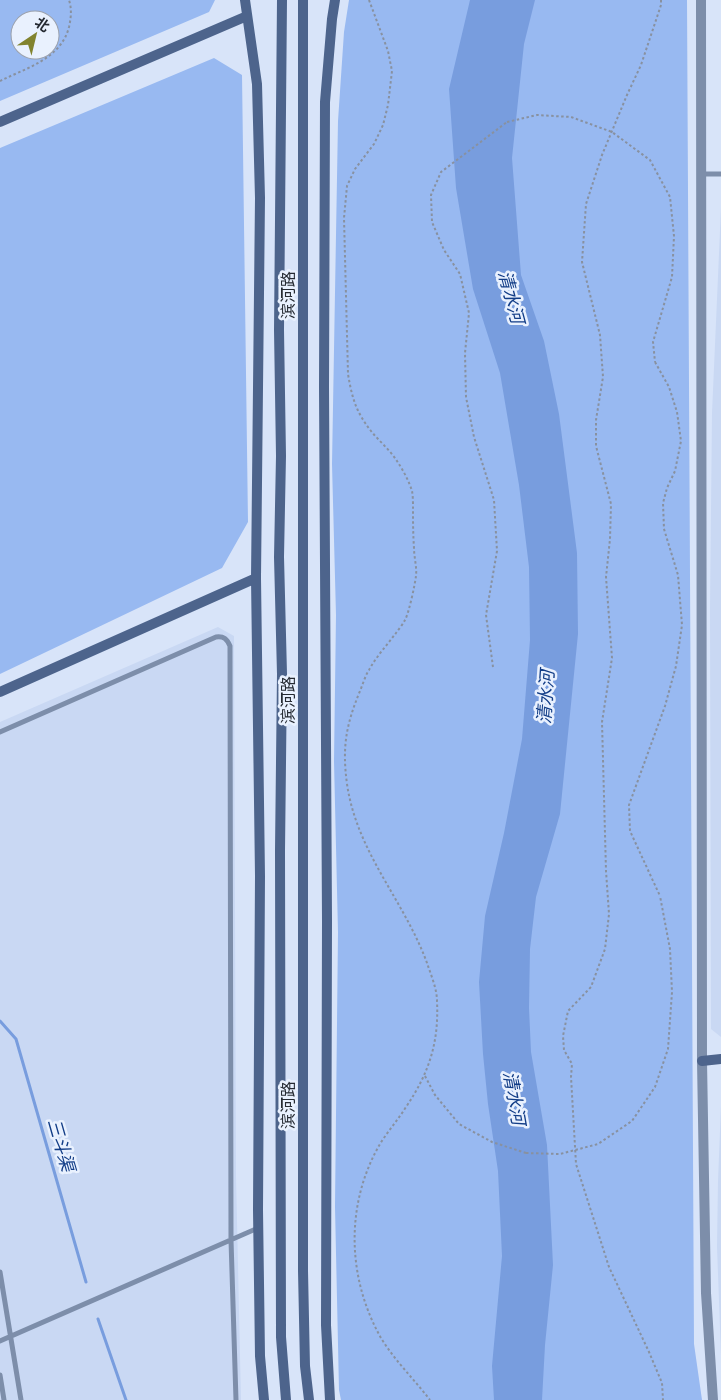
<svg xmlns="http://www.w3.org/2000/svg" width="721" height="1400" viewBox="0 0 721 1400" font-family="'IBM Plex Sans','Noto Sans SC',sans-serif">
<rect width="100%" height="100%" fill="#d8e4f9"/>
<path fill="#c9d8f3" d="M 721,208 L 721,1037 L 711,1029 L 710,609 L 712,413 Z
M 218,627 L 234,636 L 236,1176 L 241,1400 L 0,1400 L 0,722 Z
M 721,1106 L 721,1355 L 717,1247 L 718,1181 Z"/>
<path fill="#98b9f1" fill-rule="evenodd" d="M 0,0 L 215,0 L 209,12 L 0,101 ZM 20,20 L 50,20 L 50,50 L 20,50 Z
M 349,0 L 687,0 L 694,1344 L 702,1400 L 341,1400 L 339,1390 L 335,1207 L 338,932 L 334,761 L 336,615 L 332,464 L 338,121 L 344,32 Z
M 214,58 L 242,75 L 248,522 L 222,568 L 0,674 L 0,148 Z"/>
<path fill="#789dde" d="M 470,0 L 535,0 L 524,44 L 512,158 L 521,275 L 544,341 L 559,414 L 577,553 L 578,634 L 560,814 L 536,897 L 530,949 L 529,1008 L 531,1052 L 547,1145 L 553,1265 L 545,1345 L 542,1400 L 494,1400 L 492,1366 L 502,1256 L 498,1171 L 488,1104 L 483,1054 L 479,982 L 485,916 L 504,833 L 522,739 L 530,640 L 529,567 L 519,485 L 500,373 L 473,289 L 456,188 L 449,89 Z"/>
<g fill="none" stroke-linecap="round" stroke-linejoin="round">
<path stroke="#789dde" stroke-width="3" d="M 0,1021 L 16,1039 L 86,1282
M 98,1319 L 126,1400"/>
<path stroke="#8891a0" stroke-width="2" stroke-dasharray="2.5 2.5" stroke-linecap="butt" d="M 369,0 L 388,51 L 392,71 L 388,105 L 383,125 L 374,144 L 355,169 L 347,186 L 344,218 L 348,374 C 352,398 356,412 371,431 C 379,441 390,450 397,461 C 403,470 409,481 412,491 C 413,496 413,503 413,508 C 413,521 413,534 414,548 C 414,557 417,567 416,576 C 415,584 409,613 405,620 C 403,624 399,629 396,633 C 387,645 376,657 369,670 C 365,676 363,684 360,691 C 346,725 342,747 347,784 C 357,853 404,900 427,963 C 431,975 437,989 437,1001 C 439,1043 429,1073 406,1107 C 398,1120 388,1131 380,1144 C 345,1204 347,1278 381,1338 C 395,1361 414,1379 430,1400
M 661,0 L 661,5 L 641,65 L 627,95 L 602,155 L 586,204 L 582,262 L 600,335 L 603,377 L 596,420 L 596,446 L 611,504 L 610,539 L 606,577 L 612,658 L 602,722 L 606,871 L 609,914 L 605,949 L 591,987 L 568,1011 L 563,1036 L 564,1050 L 572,1064 L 571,1077 L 576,1164 L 609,1267 L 649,1352 L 662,1383 L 663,1400
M 0,81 C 26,68 61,59 69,27 C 71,18 72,9 69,0
M 655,362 L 669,387 L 677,412 L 681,441 L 675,471 L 667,488 L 663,503 L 664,529 L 678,575 L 682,625 L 676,666 L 665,706 L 629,805 L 630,831 L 660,896
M 493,667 L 486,615 L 497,551 L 494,500 L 474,437 L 466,397 L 465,353 L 469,313 L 460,274 L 444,250 L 432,222 L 431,195 L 441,172 L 507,122
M 425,1076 L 435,1095 L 459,1124 L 492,1142 L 526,1153"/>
<path stroke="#7d8eaa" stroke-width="5" d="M 701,174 L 721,174
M 0,732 L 216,637 C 224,636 227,639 230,646 L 231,1240 L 236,1400
M 0,1272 L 21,1400
M 0,1341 L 258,1228
M 0,1375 L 4,1400"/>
<path stroke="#7d8eaa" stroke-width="10" d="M 701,0 L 702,1061 L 706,1293 L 713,1400"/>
<path stroke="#4d648c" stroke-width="10" d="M 245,0 L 257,84 L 260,198 L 256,578 L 260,876 L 258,1210 L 260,1356 L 264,1400
M 282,0 L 279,330 L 281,456 L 279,557 L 282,674 L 280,851 L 281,1337 L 286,1400
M 303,0 L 303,1271 L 305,1366 L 309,1400
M 0,122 L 247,16
M 0,692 L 256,578
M 702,1061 L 721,1059
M 330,1400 L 326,1325 L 327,921 L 324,387 L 325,102 L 332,19 L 335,0"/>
<path stroke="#8891a0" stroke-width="2" stroke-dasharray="2.5 2.5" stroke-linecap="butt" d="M 507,122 L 537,115 L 571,117 L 612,132 L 650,160 L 670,197 L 674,236 L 672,277 L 653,342 L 655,362
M 526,1153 L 560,1154 L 598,1144 L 632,1121 L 655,1087 L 668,1049 L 672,992 L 670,949 L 660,896"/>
</g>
<g text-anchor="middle" stroke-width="5" stroke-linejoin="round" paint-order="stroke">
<g font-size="16" fill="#252a32" stroke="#e9f1fe">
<text transform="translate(288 295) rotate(-90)" y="6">滨河路</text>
<text transform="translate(288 700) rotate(-90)" y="6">滨河路</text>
<text transform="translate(288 1105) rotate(-90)" y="6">滨河路</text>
</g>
<g font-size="18" font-style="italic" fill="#123d87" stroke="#e9f1fe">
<text transform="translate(511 297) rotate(75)" y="6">清水河</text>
<text transform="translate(546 697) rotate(-86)" y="6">清水河</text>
<text transform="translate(514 1098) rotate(80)" y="6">清水河</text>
<text transform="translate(61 1145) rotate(74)" y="6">三斗渠</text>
</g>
</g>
<g transform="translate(35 35) rotate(35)"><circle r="24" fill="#e9f1fe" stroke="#9ba1ac"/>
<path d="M0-4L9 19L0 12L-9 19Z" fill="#81832e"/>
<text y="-8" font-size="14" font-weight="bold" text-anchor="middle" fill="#252a32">北</text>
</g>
</svg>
